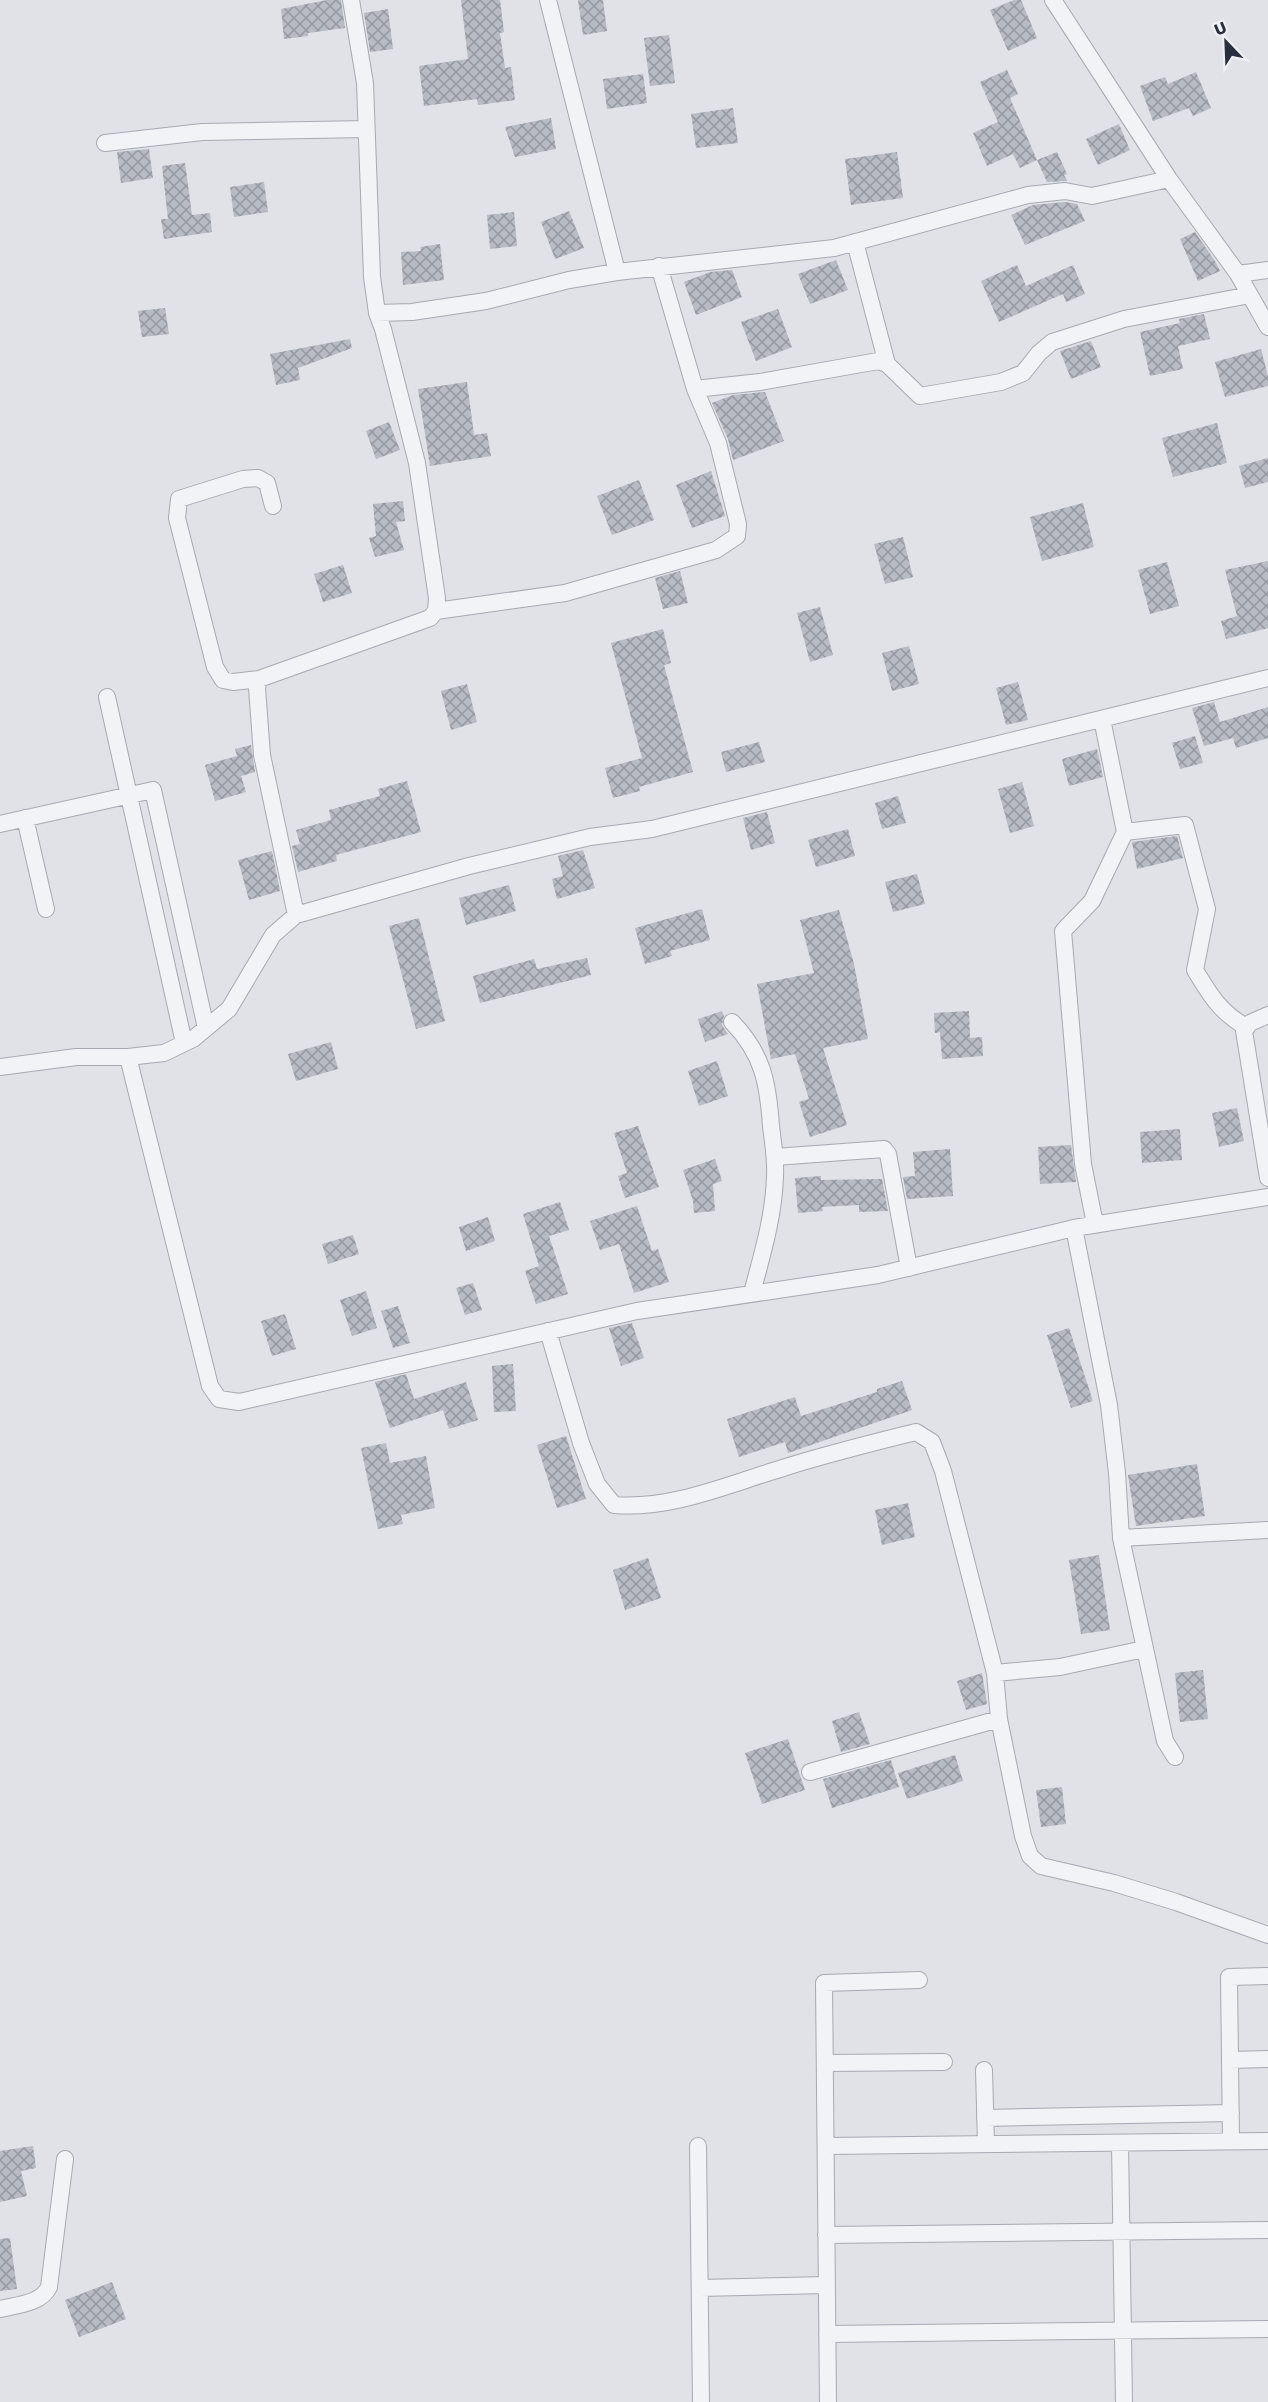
<svg xmlns="http://www.w3.org/2000/svg" width="1268" height="2402" viewBox="0 0 1268 2402" font-family="Rubik,sans-serif">
<defs>
<pattern id="building-cross-hatch" width="8" height="8" patternUnits="userSpaceOnUse" patternTransform="scale(1.5)"><rect width="8" height="8" fill="#b8bbc4"/><path d="M0 0l8 8M0 8l8-8" fill="none" stroke="#9698a1"/></pattern>
</defs>
<rect width="100%" height="100%" fill="#e0e2e8"/>
<path fill="url(#building-cross-hatch)" d="M 327,0 L 341,0 L 345,28 L 308,33 L 308,36 L 284,39 L 281,9 Z
M 461,0 L 500,0 L 504,32 L 500,33 L 505,68 L 511,67 L 515,100 L 478,105 L 477,99 L 424,106 L 419,66 L 468,59 Z
M 578,0 L 603,0 L 607,31 L 583,35 Z
M 1014,0 L 1021,0 L 1037,38 L 1008,51 L 990,10 Z
M 388,9 L 393,49 L 370,52 L 364,13 Z
M 669,35 L 675,83 L 650,86 L 644,38 Z
M 1007,70 L 1018,94 L 1010,98 L 1037,160 L 1020,168 L 1013,154 L 987,166 L 973,133 L 998,122 L 980,82 Z
M 1196,72 L 1211,108 L 1193,116 L 1189,108 L 1153,121 L 1140,86 L 1165,77 L 1168,84 Z
M 643,74 L 647,103 L 607,109 L 603,79 Z
M 733,108 L 738,143 L 696,148 L 691,114 Z
M 551,118 L 556,149 L 515,157 L 505,127 Z
M 1119,124 L 1130,150 L 1098,165 L 1086,139 Z
M 149,149 L 153,178 L 121,183 L 117,152 Z
M 897,152 L 903,198 L 851,205 L 845,159 Z
M 1057,152 L 1067,174 L 1064,175 L 1067,181 L 1047,182 L 1037,160 Z
M 185,163 L 192,215 L 210,213 L 212,232 L 164,239 L 161,219 L 168,219 L 162,166 Z
M 264,182 L 268,212 L 234,217 L 230,187 Z
M 1065,202 L 1077,204 L 1085,221 L 1025,245 L 1011,215 L 1033,205 Z
M 569,211 L 584,248 L 555,259 L 541,222 Z
M 514,212 L 517,246 L 490,249 L 487,215 Z
M 1195,232 L 1215,261 L 1220,271 L 1198,281 L 1180,239 Z
M 440,244 L 444,280 L 403,285 L 401,252 L 421,251 L 420,247 Z
M 836,260 L 848,290 L 810,304 L 798,274 Z
M 1017,265 L 1026,286 L 1073,265 L 1085,294 L 1066,302 L 1063,294 L 999,322 L 981,281 Z
M 732,270 L 742,297 L 696,315 L 684,282 L 710,272 Z
M 165,308 L 169,334 L 142,337 L 138,311 Z
M 778,309 L 792,347 L 756,361 L 741,322 Z
M 1204,314 L 1210,339 L 1178,346 L 1183,369 L 1150,376 L 1140,332 L 1180,323 L 1179,319 Z
M 350,339 L 352,348 L 298,368 L 300,380 L 276,385 L 270,354 Z
M 1091,341 L 1101,367 L 1071,379 L 1060,351 Z
M 1261,349 L 1268,376 L 1268,386 L 1225,397 L 1215,362 Z
M 467,382 L 474,435 L 487,433 L 491,456 L 430,466 L 418,389 Z
M 765,392 L 784,441 L 733,460 L 728,439 L 712,403 L 733,395 Z
M 389,422 L 400,450 L 376,459 L 366,431 Z
M 1217,423 L 1227,463 L 1173,477 L 1162,438 Z
M 1268,458 L 1268,482 L 1245,488 L 1239,466 Z
M 711,471 L 725,516 L 692,528 L 676,485 Z
M 639,480 L 654,520 L 612,535 L 597,496 Z
M 403,501 L 405,521 L 396,522 L 404,550 L 375,557 L 369,538 L 376,536 L 373,504 Z
M 1083,503 L 1094,547 L 1042,561 L 1030,517 Z
M 903,537 L 913,577 L 885,584 L 874,544 Z
M 1268,561 L 1268,628 L 1226,639 L 1221,621 L 1237,616 L 1225,570 Z
M 1167,562 L 1179,606 L 1150,614 L 1138,570 Z
M 343,565 L 352,593 L 323,602 L 314,574 Z
M 680,571 L 688,603 L 663,609 L 655,578 Z
M 820,607 L 833,655 L 810,662 L 797,613 Z
M 663,629 L 671,663 L 664,665 L 693,772 L 639,787 L 640,791 L 613,798 L 605,768 L 642,758 L 611,643 Z
M 909,646 L 919,684 L 892,691 L 882,653 Z
M 1018,682 L 1028,720 L 1006,725 L 996,688 Z
M 467,684 L 477,722 L 451,730 L 441,691 Z
M 1214,702 L 1220,722 L 1268,707 L 1268,738 L 1236,748 L 1233,738 L 1204,746 L 1192,708 Z
M 1195,736 L 1203,763 L 1180,769 L 1172,743 Z
M 759,742 L 765,762 L 726,772 L 721,752 Z
M 251,745 L 255,772 L 241,776 L 246,792 L 215,801 L 205,765 L 237,756 L 235,749 Z
M 1097,749 L 1103,777 L 1069,786 L 1062,759 Z
M 407,781 L 421,832 L 336,855 L 337,861 L 298,872 L 292,846 L 300,844 L 296,830 L 331,820 L 329,810 L 380,796 L 378,789 Z
M 1022,782 L 1034,826 L 1010,833 L 998,789 Z
M 898,796 L 906,823 L 882,829 L 875,803 Z
M 767,812 L 775,843 L 751,850 L 743,818 Z
M 848,829 L 855,856 L 816,867 L 808,840 Z
M 1177,836 L 1183,858 L 1137,869 L 1132,842 Z
M 583,850 L 595,888 L 557,899 L 552,879 L 563,876 L 558,856 Z
M 272,851 L 280,891 L 249,900 L 238,860 Z
M 917,874 L 925,904 L 893,912 L 885,882 Z
M 509,885 L 516,911 L 466,925 L 459,898 Z
M 702,909 L 710,940 L 670,951 L 672,956 L 645,964 L 635,928 Z
M 839,910 L 854,964 L 868,1039 L 823,1048 L 847,1125 L 810,1137 L 799,1102 L 809,1099 L 795,1054 L 771,1059 L 757,984 L 814,973 L 800,920 Z
M 419,918 L 445,1021 L 416,1029 L 389,926 Z
M 587,958 L 591,975 L 480,1003 L 473,976 L 534,959 L 537,969 Z
M 722,1011 L 724,1016 L 722,1025 L 728,1034 L 705,1042 L 698,1019 Z
M 969,1011 L 970,1038 L 982,1037 L 983,1056 L 942,1059 L 940,1032 L 935,1033 L 934,1013 Z
M 331,1042 L 338,1069 L 296,1081 L 288,1054 Z
M 717,1061 L 728,1096 L 699,1106 L 688,1071 Z
M 1237,1108 L 1244,1141 L 1219,1147 L 1212,1113 Z
M 638,1126 L 659,1187 L 625,1198 L 618,1176 L 627,1173 L 614,1133 Z
M 1180,1129 L 1182,1160 L 1142,1163 L 1140,1132 Z
M 1071,1145 L 1076,1182 L 1040,1184 L 1038,1147 Z
M 950,1149 L 953,1196 L 907,1199 L 903,1177 L 915,1176 L 913,1152 Z
M 715,1159 L 722,1181 L 713,1184 L 715,1211 L 694,1213 L 693,1201 L 683,1170 Z
M 821,1176 L 821,1180 L 882,1179 L 888,1211 L 859,1212 L 859,1205 L 822,1207 L 823,1211 L 798,1213 L 795,1178 Z
M 560,1202 L 569,1230 L 549,1236 L 568,1294 L 536,1304 L 525,1271 L 539,1266 L 523,1214 Z
M 637,1206 L 652,1251 L 658,1249 L 669,1282 L 634,1293 L 619,1244 L 600,1250 L 590,1221 Z
M 488,1217 L 495,1241 L 466,1251 L 459,1227 Z
M 353,1235 L 359,1254 L 328,1264 L 322,1244 Z
M 473,1283 L 482,1310 L 465,1315 L 456,1288 Z
M 366,1291 L 377,1328 L 352,1336 L 340,1300 Z
M 398,1306 L 410,1343 L 393,1348 L 381,1311 Z
M 285,1314 L 296,1349 L 272,1356 L 261,1321 Z
M 632,1323 L 644,1358 L 621,1366 L 609,1328 Z
M 1069,1328 L 1093,1401 L 1071,1408 L 1047,1335 Z
M 513,1364 L 516,1411 L 494,1412 L 492,1366 Z
M 406,1374 L 414,1399 L 466,1382 L 478,1420 L 449,1429 L 443,1410 L 390,1428 L 375,1382 Z
M 902,1381 L 912,1410 L 788,1453 L 785,1442 L 739,1457 L 727,1419 L 795,1397 L 801,1416 L 877,1392 L 877,1389 Z
M 566,1436 L 586,1499 L 557,1508 L 537,1445 Z
M 386,1443 L 390,1463 L 426,1456 L 435,1508 L 401,1515 L 403,1524 L 378,1529 L 361,1448 Z
M 1197,1464 L 1205,1516 L 1136,1526 L 1128,1475 Z
M 908,1503 L 915,1537 L 882,1545 L 875,1510 Z
M 1099,1555 L 1110,1630 L 1081,1634 L 1069,1560 Z
M 648,1558 L 661,1598 L 625,1610 L 613,1570 Z
M 1203,1670 L 1208,1719 L 1180,1722 L 1175,1673 Z
M 982,1673 L 987,1704 L 966,1710 L 957,1681 Z
M 859,1712 L 870,1744 L 841,1752 L 832,1721 Z
M 788,1739 L 805,1790 L 762,1804 L 745,1753 Z
M 955,1755 L 963,1781 L 907,1799 L 898,1773 Z
M 891,1760 L 899,1787 L 832,1808 L 823,1779 Z
M 1062,1787 L 1066,1824 L 1041,1827 L 1036,1790 Z
M 33,2146 L 36,2168 L 21,2171 L 27,2196 L 0,2202 L 0,2151 Z
M 10,2238 L 17,2289 L 0,2291 L 0,2239 Z
M 112,2282 L 126,2319 L 79,2337 L 65,2300 Z"/>
<g fill="none" stroke-linecap="round" stroke-linejoin="round">
<defs>
<path id="minor" d="M 548,0 L 617,272
M 1053,0 L 1169,179 L 1238,274 L 1268,327
M 105,143 L 202,132 L 366,129
M 855,242 L 887,364
M 659,266 L 695,389 L 760,382 L 878,361 L 887,364 L 920,396 L 1001,382 L 1023,373 L 1039,353 L 1052,342 L 1124,319 L 1250,295
M 1238,274 L 1268,270
M 377,313 L 412,312 L 486,301 L 569,280 L 617,272 L 834,248 L 1028,195 L 1065,191 L 1092,196 L 1169,179
M 436,611 L 565,593 L 716,550 L 737,536 L 738,524 L 718,443 L 695,389
M 259,679 L 233,682 L 223,680 L 215,667 L 177,518 L 179,499 L 243,479 L 258,478 L 267,483 L 273,506
M 107,697 L 184,1043
M 25,818 L 46,909
M 0,824 L 153,790 L 206,1028
M 1125,832 L 1185,825 L 1207,909 L 1195,970 C 1210,995 1220,1012 1246,1027
M 296,915 L 262,755 L 257,688 L 259,679 L 430,618 L 436,611 L 437,598 L 417,463 L 383,329 L 377,313 L 372,277 L 365,83 L 351,0
M 1268,1015 L 1250,1023 L 1244,1031 L 1268,1178
M 732,1022 C 763,1054 768,1083 771,1126 C 773,1143 776,1160 775,1176 C 774,1216 762,1255 752,1293
M 128,1057 L 210,1386 L 219,1399 L 239,1402 L 637,1311 L 878,1275 L 1074,1228 L 1268,1197
M 0,1067 L 76,1057 L 128,1057 L 164,1053 L 193,1039 L 229,1009 L 273,935 L 296,915 L 469,866 L 590,837 L 652,829 L 1268,678
M 775,1157 L 884,1149 L 888,1154 L 909,1268
M 1095,1224 L 1083,1164 L 1063,931 L 1092,901 L 1125,832 L 1102,719
M 1074,1228 L 1109,1405 L 1117,1473 L 1121,1538 L 1165,1741 L 1175,1757
M 548,1331 L 581,1443 L 597,1484 L 614,1505 C 671,1510 729,1484 783,1468 C 827,1454 872,1443 916,1432 L 932,1442 L 943,1471 L 995,1673 L 999,1719 L 1023,1836 L 1030,1856 L 1041,1866 L 1114,1883 L 1176,1902 L 1268,1935
M 1121,1538 L 1268,1530
M 995,1673 L 1060,1667 L 1144,1649
M 810,1772 L 999,1719
M 1230,2060 L 1268,2059
M 825,2063 L 944,2062
M 984,2070 L 986,2144
M 985,2118 L 1231,2113
M 1231,2141 L 1229,1977 L 1268,1976
M 1120,2143 L 1124,2402
M 698,2146 L 701,2402
M 826,2146 L 1268,2141
M 826,2235 L 1268,2230
M 700,2288 L 826,2285
M 0,2309 C 16,2305 41,2304 49,2287 L 65,2159
M 827,2334 L 1268,2329
M 828,2402 L 824,1983 L 919,1980"/>
</defs>
<use href="#minor" stroke="#a6a9b2" stroke-width="18"/>
<use href="#minor" stroke="#f2f3f6" stroke-width="16"/>
</g>
<g transform="translate(1226 42) rotate(337)" stroke="#eff1f5" stroke-width="4.5" paint-order="stroke">
<path d="M0-4.5L10 22L0 15L-10 22Z" fill="#2a2f3e"/>
<text y="-9" font-size="16" font-weight="bold" text-anchor="middle" fill="#2a2f3e">U</text>
</g>
</svg>
